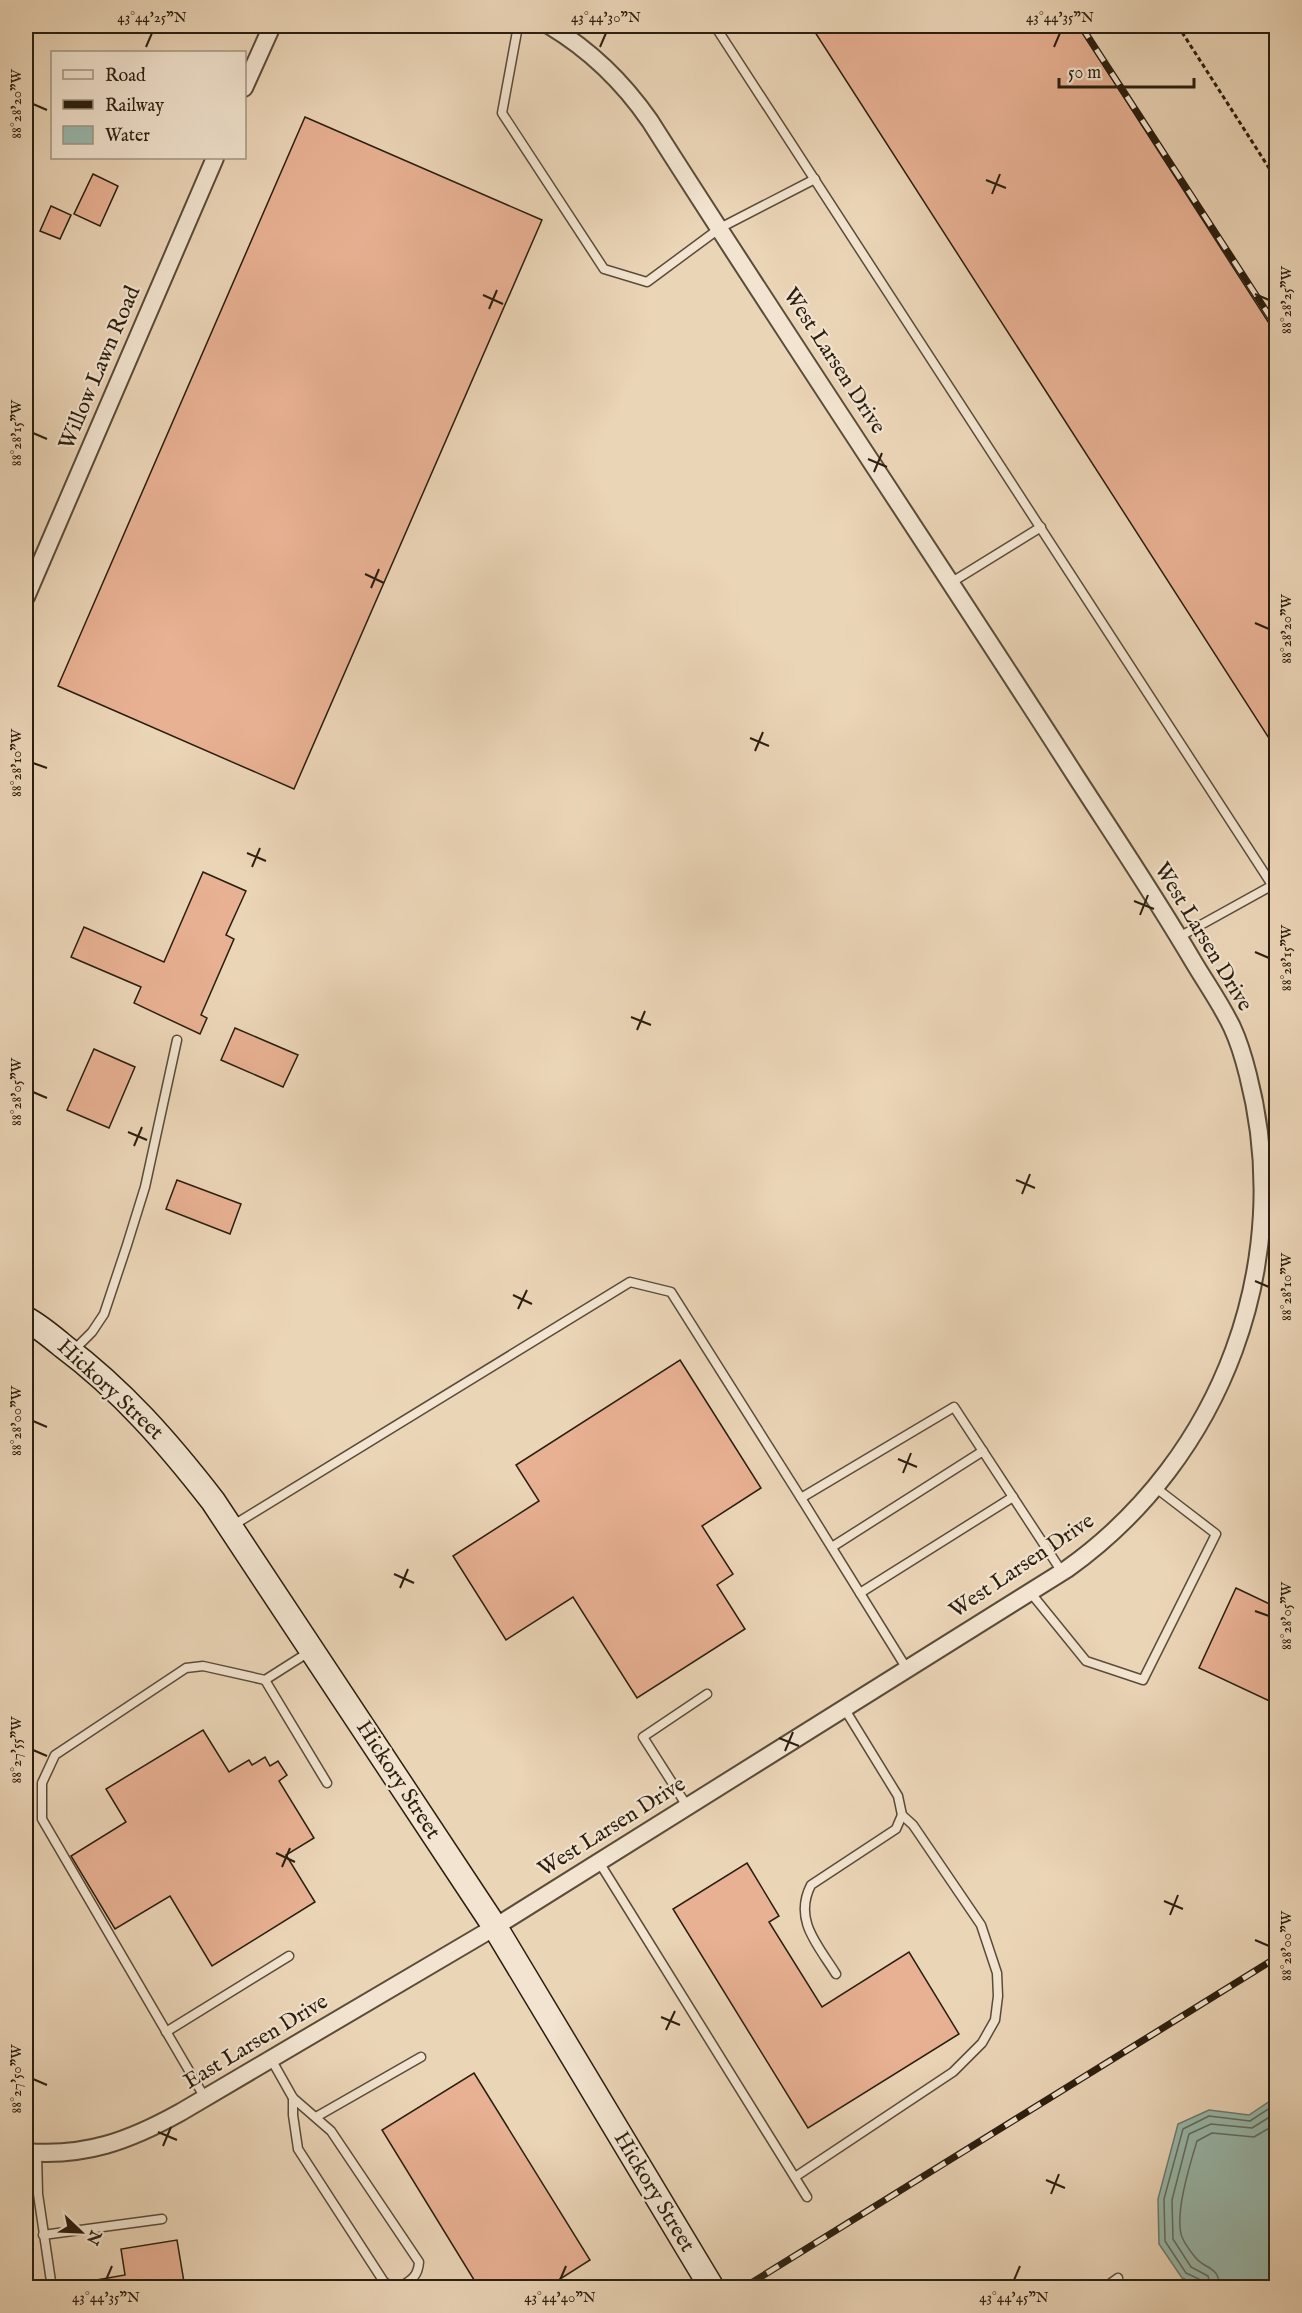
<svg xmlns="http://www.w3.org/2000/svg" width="1302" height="2313" font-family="'IM FELL English',serif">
  <rect width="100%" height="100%" fill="#ebd5b7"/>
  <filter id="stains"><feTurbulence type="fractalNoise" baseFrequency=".00333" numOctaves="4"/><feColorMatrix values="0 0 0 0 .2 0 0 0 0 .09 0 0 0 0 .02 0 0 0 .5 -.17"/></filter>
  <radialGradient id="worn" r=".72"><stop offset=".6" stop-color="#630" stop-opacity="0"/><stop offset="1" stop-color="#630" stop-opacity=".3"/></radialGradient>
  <!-- water -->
  <polygon fill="#98b9ad" stroke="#6c7b6e" stroke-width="1.5" points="1276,2097 1276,2287 1203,2287 1182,2278 1159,2244 1158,2199 1178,2124 1209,2110 1249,2115"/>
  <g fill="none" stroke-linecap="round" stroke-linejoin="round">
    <!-- shore -->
    <g stroke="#616c5e" stroke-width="1.5">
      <polyline points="1204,2288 1201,2280 1186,2273 1165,2241 1164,2199 1183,2129 1209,2116 1250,2121 1276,2104"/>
      <polyline points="1211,2288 1208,2276 1191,2267 1173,2239 1172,2200 1189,2134 1211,2124 1252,2128 1276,2113"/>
      <path d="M1220,2288C1219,2265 1205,2270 1195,2257C1191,2252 1185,2244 1182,2237C1174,2215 1190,2164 1197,2141L1212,2133L1254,2137L1276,2124"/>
    </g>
  </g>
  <!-- building -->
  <g fill="#e8b193" stroke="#2a1e0f" stroke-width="1.5">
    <polygon points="811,26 1078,26 1276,334 1276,749"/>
    <polygon points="305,117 542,220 294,789 58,686"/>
    <polygon points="93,174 118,186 100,226 74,214"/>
    <polygon points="51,206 71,215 60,239 40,231"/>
    <polygon points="203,872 246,891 226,935 234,939 201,1015 207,1018 200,1034 134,1003 141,987 71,957 84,927 164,962"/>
    <polygon points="235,1028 298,1055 283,1087 221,1060"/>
    <polygon points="94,1049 135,1067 109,1128 67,1110"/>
    <polygon points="177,1180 241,1204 230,1234 166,1209"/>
    <polygon points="680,1360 761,1488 702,1526 733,1574 717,1585 745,1629 637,1698 573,1597 506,1640 453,1556 539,1501 516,1465"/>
    <polygon points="1236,1588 1276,1607 1276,1704 1199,1668"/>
    <polygon points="203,1730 229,1772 249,1760 252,1765 265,1757 270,1766 278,1761 287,1775 279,1781 314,1838 286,1855 315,1902 212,1966 170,1896 115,1929 71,1856 126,1822 106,1789"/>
    <polygon points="747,1863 779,1916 769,1922 822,2007 909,1952 959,2034 808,2128 673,1909"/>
    <polygon points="474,2073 590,2260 546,2288 479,2288 382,2130"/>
    <polygon points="177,2240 185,2288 97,2288 97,2280 125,2275 121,2249"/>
  </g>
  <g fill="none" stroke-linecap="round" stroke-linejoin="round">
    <!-- lane casing -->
    <g stroke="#5a4c39" stroke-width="11">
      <g id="lane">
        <polyline points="518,26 502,113 604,269 647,282 720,228 815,179"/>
        <polyline points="715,26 1276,891"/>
        <polyline points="952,582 1041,527"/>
        <polyline points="1179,937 1273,885"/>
        <polyline points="1261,1232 1276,1233"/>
        <polyline points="73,1351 92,1332 104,1314 127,1245 145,1187 177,1040"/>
        <polyline points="801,1498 954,1407 1062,1572"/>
        <polyline points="232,1526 630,1282 671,1292 801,1498 907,1669"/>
        <polyline points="832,1547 983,1451"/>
        <polyline points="1030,1592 1086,1661 1143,1680 1216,1534 1156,1488"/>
        <polyline points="860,1593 1013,1497"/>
        <polyline points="265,1680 327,1783"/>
        <polyline points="687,1806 643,1737 707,1694"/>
        <polyline points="599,1862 807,2197"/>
        <path d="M836,1974C818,1945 793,1920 811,1885L896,1829L902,1815L898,1796L844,1708"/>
        <polyline points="166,2032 289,1956"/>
        <path d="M271,2059L293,2098L331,2131L419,2262C418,2277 411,2280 399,2288"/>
        <polyline points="205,2098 42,1819 42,1783 55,1755 186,1668 203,1666 265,1680 309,1652"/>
        <polyline points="293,2098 293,2115 298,2149 384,2282 395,2288"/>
        <polyline points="316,2117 421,2057"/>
        <polyline points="37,2153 38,2194 52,2288"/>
        <polyline points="795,2177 953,2072 982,2043 995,2020 998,1996 997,1973 981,1925 913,1825 902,1815"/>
        <polyline points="43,2235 162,2219"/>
        <polyline points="1104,2288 1118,2278"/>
      </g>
    </g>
    <!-- street casing -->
    <g stroke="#5a4c39" stroke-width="20">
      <g id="street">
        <polyline points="244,88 272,26"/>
        <polyline points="26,597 215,158"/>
        <path d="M26,2152C85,2157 129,2141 181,2112L495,1927L1067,1569C1223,1458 1296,1261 1248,1075C1244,1059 1239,1042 1232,1027C1221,1004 1206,983 1193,961C1156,898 1115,837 1075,775C935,556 789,340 650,121C623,82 590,50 550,26"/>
      </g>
    </g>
    <!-- secondary casing -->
    <g stroke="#2a1e0f" stroke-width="27">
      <path id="secondary" d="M26,1319C39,1326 51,1336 63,1346C122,1390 168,1443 213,1501L495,1927L712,2288"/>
    </g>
    <!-- path -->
    <polyline stroke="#2a1e0f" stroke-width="3" stroke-dasharray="4.5 3" stroke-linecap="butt" points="1178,26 1276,179"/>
    <!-- lane -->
    <use href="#lane" stroke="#f2e4d0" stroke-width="8"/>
    <!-- street -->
    <use href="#street" stroke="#f2e4d0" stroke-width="16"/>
    <!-- secondary -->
    <use href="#secondary" stroke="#f2e4d0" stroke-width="24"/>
    <!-- rail casing -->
    <g stroke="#2a1e0f" stroke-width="7">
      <g id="rail">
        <polyline points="1081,26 1276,326"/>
        <polyline points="743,2288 1276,1958"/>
      </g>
    </g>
    <!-- rail -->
    <use href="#rail" stroke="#f2e4d0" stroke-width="4.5" stroke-dasharray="14" stroke-linecap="butt"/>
  </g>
  <!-- ticks -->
  <path fill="none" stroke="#2a1e0f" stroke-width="2" d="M146,47L152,33M600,47L606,33M1054,47L1060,33M33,104L47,110M986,180L1006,188M992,194L1000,174M1255,294L1269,300M483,295L503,304M489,309L497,290M33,433L47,439M868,459L887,467M874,472L882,453M365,574L384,583M371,588L379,569M1255,623L1269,629M750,738L769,746M755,751L763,732M33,763L47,768M247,853L266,861M252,867L260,848M1134,901L1154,909M1140,915L1148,895M1255,952L1269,958M631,1017L651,1025M637,1030L645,1011M33,1092L47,1098M128,1132L147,1140M134,1146L142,1127M1016,1180L1035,1188M1022,1194L1030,1174M1255,1281L1269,1287M513,1295L532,1304M518,1309L527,1290M33,1421L47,1427M898,1459L917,1467M903,1473L911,1453M394,1574L414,1583M400,1588L408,1569M1255,1611L1269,1616M779,1738L799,1746M33,1750L47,1756M785,1751L793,1732M276,1853L295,1862M282,1867L290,1848M1164,1901L1183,1909M1170,1915L1178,1895M1255,1940L1269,1946M661,2017L680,2025M666,2030L675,2011M33,2079L47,2085M158,2132L177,2140M163,2146L171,2127M1046,2180L1065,2188M1051,2194L1059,2174M106,2280L112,2266M560,2280L566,2266M1014,2280L1020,2266"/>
  <g text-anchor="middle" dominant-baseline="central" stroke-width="4.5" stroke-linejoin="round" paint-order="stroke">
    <!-- street labels -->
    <g font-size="22" fill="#2a1e0f" stroke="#f2e4d0">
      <text transform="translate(834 361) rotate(57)">West Larsen Drive</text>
      <text transform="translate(100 368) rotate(-67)">Willow Lawn Road</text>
      <text transform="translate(1203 937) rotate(59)">West Larsen Drive</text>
      <text transform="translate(110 1390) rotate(43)">Hickory Street</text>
      <text transform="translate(1022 1566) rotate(-34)">West Larsen Drive</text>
      <text transform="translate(398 1780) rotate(57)">Hickory Street</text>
      <text transform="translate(612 1827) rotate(-32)">West Larsen Drive</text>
      <text transform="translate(256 2042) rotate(-31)">East Larsen Drive</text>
      <text transform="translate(654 2192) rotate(59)">Hickory Street</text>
    </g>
  </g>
  <!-- margin -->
  <rect width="1302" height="2313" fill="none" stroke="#ebd5b7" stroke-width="66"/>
  <!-- legend -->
  <rect x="51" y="51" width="195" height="108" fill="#f2e4d0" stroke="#a29583" stroke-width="1.5"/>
  <rect x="63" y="70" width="30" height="9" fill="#f2e4d0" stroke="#a29583" stroke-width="1.5"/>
  <text x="105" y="81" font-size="18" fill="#2a1e0f">Road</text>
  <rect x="63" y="100" width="30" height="9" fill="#2a1e0f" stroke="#a29583" stroke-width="1.5"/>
  <text x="105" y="111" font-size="18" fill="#2a1e0f">Railway</text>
  <rect x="63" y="126" width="30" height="18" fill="#98b9ad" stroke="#a29583" stroke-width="1.5"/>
  <text x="105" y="141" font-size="18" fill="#2a1e0f">Water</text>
  <!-- north arrow -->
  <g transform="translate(81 2232) rotate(113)" stroke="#f2e4d0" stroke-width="4.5" paint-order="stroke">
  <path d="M0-4.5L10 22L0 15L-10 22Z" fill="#2a1e0f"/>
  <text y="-9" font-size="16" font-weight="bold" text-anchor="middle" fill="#2a1e0f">N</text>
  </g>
  <!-- scale -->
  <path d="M1059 78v9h135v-9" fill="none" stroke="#2a1e0f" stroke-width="3"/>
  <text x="1068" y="78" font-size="18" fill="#2a1e0f" stroke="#f2e4d0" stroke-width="4.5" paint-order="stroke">50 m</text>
  <rect x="33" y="33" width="1236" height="2247" fill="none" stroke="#2a1e0f" stroke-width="2"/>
  <g font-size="15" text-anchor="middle" fill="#2a1e0f">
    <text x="152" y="22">43°44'25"N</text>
    <text x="606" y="22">43°44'30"N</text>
    <text x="1060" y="22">43°44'35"N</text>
    <text transform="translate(16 104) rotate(-90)" y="5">88°28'20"W</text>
    <text transform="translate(1286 300) rotate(-90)" y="5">88°28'25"W</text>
    <text transform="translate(16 433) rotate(-90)" y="5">88°28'15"W</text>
    <text transform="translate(1286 629) rotate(-90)" y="5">88°28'20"W</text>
    <text transform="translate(16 763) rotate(-90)" y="5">88°28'10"W</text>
    <text transform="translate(1286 958) rotate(-90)" y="5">88°28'15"W</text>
    <text transform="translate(16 1092) rotate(-90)" y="5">88°28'05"W</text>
    <text transform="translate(1286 1287) rotate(-90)" y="5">88°28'10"W</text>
    <text transform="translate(16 1421) rotate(-90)" y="5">88°28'00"W</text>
    <text transform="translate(1286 1616) rotate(-90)" y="5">88°28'05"W</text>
    <text transform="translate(16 1750) rotate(-90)" y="5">88°27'55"W</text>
    <text transform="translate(1286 1946) rotate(-90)" y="5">88°28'00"W</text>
    <text transform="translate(16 2079) rotate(-90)" y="5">88°27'50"W</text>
    <text x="106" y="2302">43°44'35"N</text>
    <text x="560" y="2302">43°44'40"N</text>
    <text x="1014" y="2302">43°44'45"N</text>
  </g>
  <rect width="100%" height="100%" filter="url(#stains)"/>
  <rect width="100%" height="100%" fill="url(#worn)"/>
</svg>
